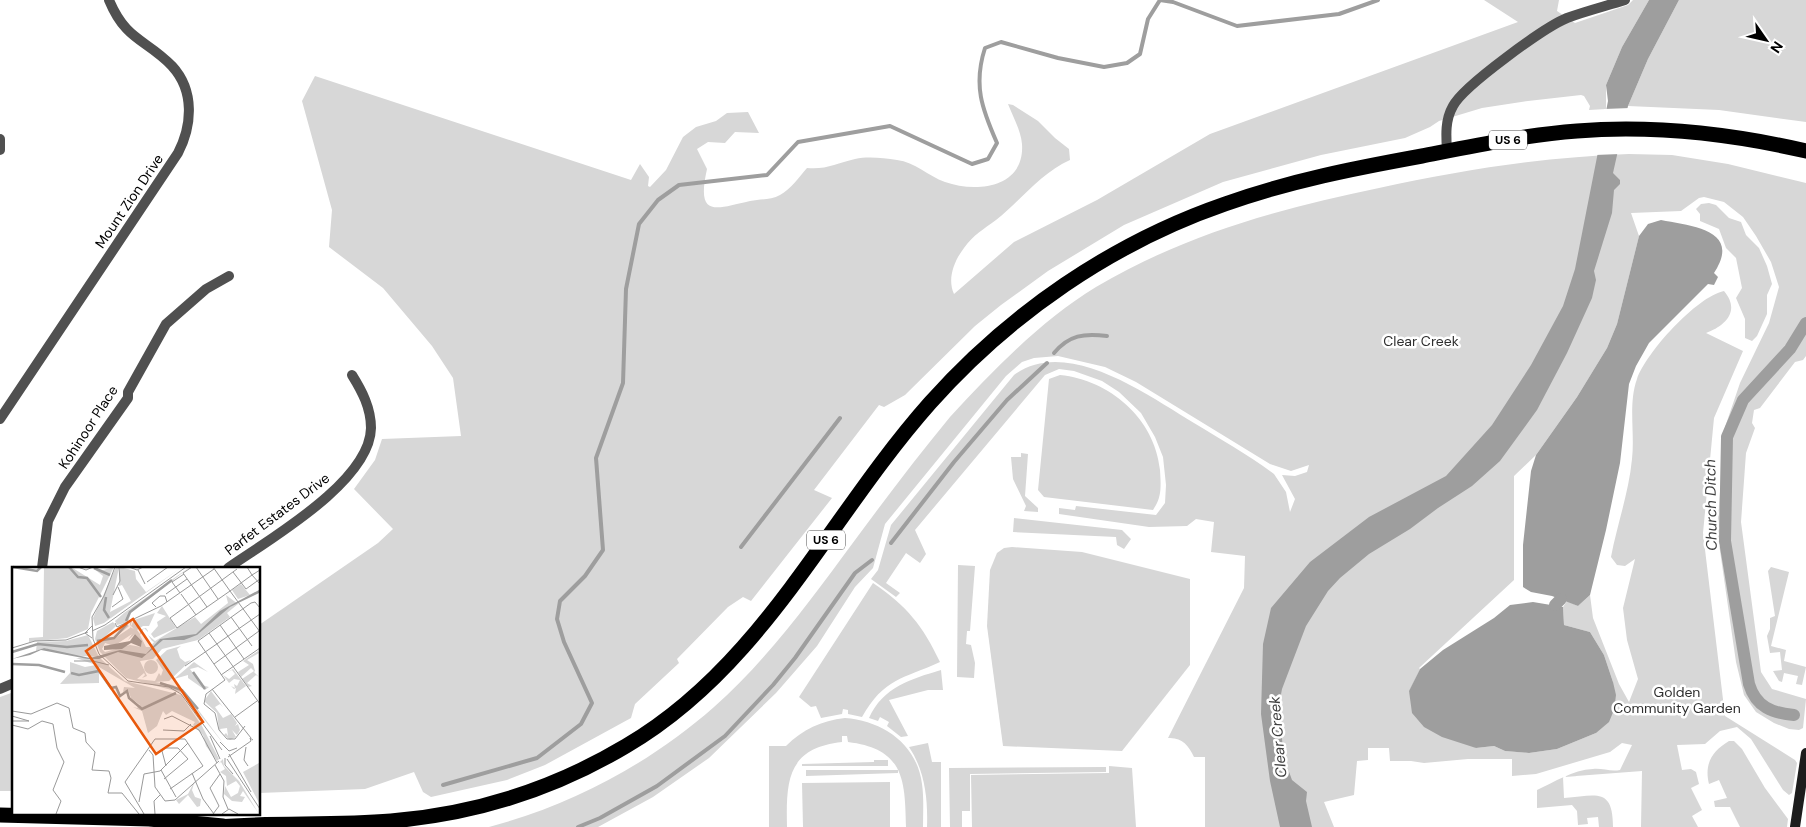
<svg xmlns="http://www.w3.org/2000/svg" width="1806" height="827" font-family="'DM Sans',sans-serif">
  <rect width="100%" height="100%" fill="#fff"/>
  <!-- green -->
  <g fill="#d7d7d7">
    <path d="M1484,0H1559L1557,11L1575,23L1628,5L1633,0H1649L1622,47L1606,85V109L1589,110L1590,106L1584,96L1581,95L1528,101L1482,108L1439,121L1430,127L1405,138L1321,155L1223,182L1124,225L1048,271L1001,305L975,326L905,395L884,407L879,405L814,490L832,498L751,601L743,597L728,607L677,659L679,663L635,704L631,718L545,765L507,780L431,797L423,792L414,772L365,789L259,793V625L378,543L393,529L354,489L375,460L382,439L461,436L453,378L432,346L383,288L329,247L332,210L302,101L315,76L631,180L640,164L649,177L648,186L650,187L666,170L683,137L696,127L716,121L727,113L748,112L759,133L735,132L725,143L708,142L697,149L707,169C696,218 715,209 750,201C760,199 771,200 780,195C791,189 799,177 807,168C826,170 837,163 855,159C868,156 883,158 897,160C915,162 928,176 945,182C976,193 1025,188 1022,144C1021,131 1013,117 1008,104L1013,105L1038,121L1055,138L1069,149L1070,160C1041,173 1020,201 996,220C984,229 973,235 964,248C954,261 947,279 954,294L1014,242L1097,200L1210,134L1518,22Z"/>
    <polygon points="1679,0 1806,0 1806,122 1719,110 1628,106 1648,59"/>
    <path d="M1629,154L1672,155L1728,164L1806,183V356L1803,360L1795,362L1760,408L1754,410L1752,423L1755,428L1746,453L1741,522L1761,672L1772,689L1806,699L1803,728L1799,730L1789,729L1774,723L1756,712L1744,695L1736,662L1717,530L1725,427L1740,383L1769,323L1779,287L1771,262L1756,236L1743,217L1724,202L1704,197L1699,198L1681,211L1631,213L1639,236L1617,324L1607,348L1577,397L1536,455L1514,476V580L1419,668L1420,669L1409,692L1476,748L1494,746L1505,751L1529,753L1557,749L1596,733L1613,682L1604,655L1590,632L1564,625L1563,607L1567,601L1578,606L1590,595L1593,618L1619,684L1629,702L1638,679L1627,640L1623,608L1635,559L1625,566L1617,565L1611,557C1617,525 1629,492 1632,459C1635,433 1628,404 1637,379C1646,353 1696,297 1724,291C1741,311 1725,326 1706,333L1743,351L1714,418L1703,533L1725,716L1795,760L1797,763L1792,793L1789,795L1783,790L1751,739L1737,727L1720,731L1705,744L1677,745L1682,770L1691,769L1696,772L1699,784L1691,788L1702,810L1692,816L1698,827H1641L1642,771L1563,777L1564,798C1595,796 1613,786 1613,827H1599L1598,817L1587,818L1588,824L1578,825L1577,811L1572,805L1537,808V790C1555,782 1572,770 1593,769C1602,768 1611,772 1620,770L1632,745L1622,743L1610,752L1536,774L1512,776V759H1468L1424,763L1411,761H1390L1389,748H1368V760L1357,761L1354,795L1324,802L1334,827H1205V757H1194C1189,746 1182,737 1168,738L1244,588L1245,556L1211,552L1214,522L1196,519L1187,526L1149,527L1059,514V508L1075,510L1076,506L1156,515L1165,503L1166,485L1163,457L1155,437L1141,413L1119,392L1102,381L1074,371L1059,369L1045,375L915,530L926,554L920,563L906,553L886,583L900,593L896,597L871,579L878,570L891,525L1014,375C1067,336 1147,395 1194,423C1220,439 1249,455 1274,474L1286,492L1290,512L1295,499L1282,475L1295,476L1307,472L1309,465L1291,471L1270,464L1136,382L1105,367L1058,356L1034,358L1022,362L1006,376L885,524L873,568L855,587L817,646L776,693L709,758L653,797L598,827H489C572,805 649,764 714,707C769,658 812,598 855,540C886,498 917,457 950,417C992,371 1043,319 1096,287C1186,234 1278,209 1379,188C1462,170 1544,157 1629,154Z"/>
    <polygon points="1709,203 1716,205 1729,218 1741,222 1746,235 1759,248 1767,266 1772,284 1767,295 1767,314 1757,336 1752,341 1745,338 1745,319 1736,298 1742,288 1736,258 1726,248 1719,229 1700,221 1700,214 1696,209 1701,204"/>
    <path d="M1060,375C1110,380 1155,419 1160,470C1161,487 1162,497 1153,510L1044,497L1038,490L1049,379Z"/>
    <polygon points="1021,453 1028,454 1025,496 1038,508 1038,512 1024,511 1026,506 1013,479 1011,457 1021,457"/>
    <polygon points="1014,518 1122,530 1131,539 1124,549 1117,545 1116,537 1013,532"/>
    <polygon points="1012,547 1082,552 1190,579 1190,665 1122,751 1003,746 987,626 990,570 997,553 1004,548"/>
    <polygon points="958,565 975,566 970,631 967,631 966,644 971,645 975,663 974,678 957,677"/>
    <polygon points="1771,567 1789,572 1771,646 1786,650 1784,661 1806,667 1802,685 1796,684 1798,676 1784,673 1782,682 1779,681 1773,671 1782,670 1780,652 1770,653 1767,636 1770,629 1770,618 1775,616 1768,571"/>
    <path d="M873,583C907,606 923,626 940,662C903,679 884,678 862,717L848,714V710L843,709L842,714L821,718L816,706L811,707L799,697Z"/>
    <path d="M941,670L943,690H928L889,700L908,736L901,737L887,726L889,722L880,717L878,721L869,718C883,687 911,679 941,670Z"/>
    <polygon points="14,692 14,791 0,791 0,697"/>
    <path d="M845,718C883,721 917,744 922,784C924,798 923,813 923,827H906C905,779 904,749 848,742L847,736H842V742C787,748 786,781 787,827H769V746H786C803,729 821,721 845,718Z"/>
    <path d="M1729,741H1734L1742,749L1765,788L1788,819L1787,827H1740L1730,807H1715L1714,801L1727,798L1719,780L1709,784C1704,764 1712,751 1729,741Z"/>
    <path d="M928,743L932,762H941V827H927C928,799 925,771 909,747Z"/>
    <polygon points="874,760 888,760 888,766 802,766 802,764 874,762"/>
    <polygon points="1109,766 1132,768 1136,827 972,827 971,775 1109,773"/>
    <polygon points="1106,767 1106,772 970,774 970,811 962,811 962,827 950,827 949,768"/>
    <polygon points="806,770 898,770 898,773 806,776"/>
    <polygon points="890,782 890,827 803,827 802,783"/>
  </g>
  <!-- water -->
  <g fill="#9e9e9e">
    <polygon points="1649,0 1679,0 1648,59 1628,106 1613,173 1620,180 1620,184 1614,190 1612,213 1594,271 1596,280 1592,298 1567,353 1537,410 1500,461 1472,486 1438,508 1410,529 1369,554 1340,578 1328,591 1306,626 1282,689 1279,705 1283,750 1288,769 1292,780 1307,792 1306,801 1312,827 1280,827 1270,781 1261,714 1263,644 1271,608 1310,562 1369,517 1446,476 1492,425 1531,365 1563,306 1575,269 1608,101 1606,85 1622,47"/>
    <path d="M1661,220C1693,226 1742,230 1714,273L1718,277L1714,285L1708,284L1649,343L1636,366L1629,384L1620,463L1606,530L1590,595L1578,606L1552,596L1531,592L1523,587V545L1531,471L1536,455L1577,397L1607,348L1617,324L1639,236L1648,224Z"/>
    <polygon points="1533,602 1563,607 1564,625 1590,632 1604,655 1613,682 1616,695 1614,710 1609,722 1596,733 1557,749 1529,753 1505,751 1494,746 1476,748 1442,737 1424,727 1412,713 1409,691 1420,669 1443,650 1494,618 1510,605"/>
  </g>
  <!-- pier -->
  <polygon fill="#fff" points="1630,108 1620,154 1595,155 1604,109"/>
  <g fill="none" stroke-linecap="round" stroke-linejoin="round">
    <!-- stream -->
    <g stroke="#9e9e9e" stroke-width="4">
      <polyline points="1160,0 1173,2 1237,26 1339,14 1378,0"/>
      <path d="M1054,353C1069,335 1084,333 1107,336"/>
      <polyline points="891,543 954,462 1007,400 1047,363"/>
      <polyline points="741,547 840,418"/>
      <path d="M443,785L537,758L581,724L592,703L564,642L557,619L560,601L585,576L603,550L596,458L623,383L626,289L639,224L658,200L679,185L767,175L798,142L890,126L972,164L988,159L997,143C982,109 973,85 985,48L1001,42L1058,58L1104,67L1127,63L1140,54L1148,19L1160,0"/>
      <polyline points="578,827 600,818 657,786 725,736 773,685 795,658 855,573 872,560"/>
    </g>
    <!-- canal -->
    <g stroke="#9e9e9e" stroke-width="12">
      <polyline points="1555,605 1561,599"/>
      <path d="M1794,715C1772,713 1756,707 1749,684L1725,541L1727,437L1743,400L1790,349L1806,323"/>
    </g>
    <!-- street -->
    <g stroke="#505050" stroke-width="10">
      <polyline points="0,139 0,150"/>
      <path d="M1447,151C1446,135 1445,120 1453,106C1463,86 1545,27 1567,18C1586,11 1606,6 1625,0"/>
      <path d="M0,419L178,153C192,126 195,91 172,66C146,39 126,41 109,0"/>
      <polyline points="42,568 48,521 65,487 128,398 128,392 166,324 206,289 229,276"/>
      <path d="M228,568C268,540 370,482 371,428C371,408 362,391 352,375"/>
      <polyline points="0,689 14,683"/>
    </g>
    <!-- secondary -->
    <polyline stroke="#1d1d1d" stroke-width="10" points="1795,827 1806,753"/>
    <!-- highway -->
    <g stroke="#000" stroke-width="15">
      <polyline points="0,815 149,819 223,826"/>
      <path d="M216,827C274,822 333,826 391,821C475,814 554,789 626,746C763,666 828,518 930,403C1009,314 1112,243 1225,204C1289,181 1356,168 1422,156C1473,146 1525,135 1577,131C1653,125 1732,134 1806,151"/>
    </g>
  </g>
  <g text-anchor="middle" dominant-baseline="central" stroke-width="5" stroke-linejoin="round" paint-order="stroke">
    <!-- shield labels -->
    <g fill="#fff" stroke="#4c4c4c" stroke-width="1">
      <rect x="1489" y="130.5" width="38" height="19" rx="4"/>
      <rect x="807" y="530.5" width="38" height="19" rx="4"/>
    </g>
    <g font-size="12" font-weight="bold" fill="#000">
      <text x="1508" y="140">US 6</text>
      <text x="826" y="540">US 6</text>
    </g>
    <!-- street labels -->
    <g font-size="14" fill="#000" stroke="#fff">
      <text transform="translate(129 201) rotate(-56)">Mount Zion Drive</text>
      <text transform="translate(88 427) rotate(-57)">Kohinoor Place</text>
      <text transform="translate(277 514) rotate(-37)">Parfet Estates Drive</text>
    </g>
    <!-- park labels -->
    <g font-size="14" fill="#2e2e2e" stroke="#fff">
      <text x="1421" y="341">Clear Creek</text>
      <text x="1677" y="692">Golden<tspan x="1677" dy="16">Community Garden</tspan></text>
    </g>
    <!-- water labels -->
    <g font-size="15" font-style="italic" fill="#3f3f3f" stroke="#fff">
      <text transform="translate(1711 505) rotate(-91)">Church Ditch</text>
      <text transform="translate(1278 737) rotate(-95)">Clear Creek</text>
    </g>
  </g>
  <!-- overview -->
  <g transform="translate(12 567)">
    <rect width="248" height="248" fill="#fff"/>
    <path d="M32,0H59L88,18L91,9L81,1L91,3L102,0L79,46L76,62L55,71L17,75V71L31,70ZM104,0H107L98,45L119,34L110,18L107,19L108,0L123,4L124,12L134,25L170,0L92,56L83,59L81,51ZM178,0L119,46L116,55L105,58L103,54L112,46ZM229,17L238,28L226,32L220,23ZM214,28L226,37L215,46L218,50L186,73L150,82L141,92L128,94L135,109L130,111L133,108L132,106L125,112L143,114L147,106L149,109L151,103L144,93L155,83L169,79L165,82L168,91L173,95L179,93L157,114L143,115L161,118L173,125L214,180L171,126L114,111L88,85L83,72L85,64L101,55L104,59L93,70H102L114,60L108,64L114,57L117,59L100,73L118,61V55L120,54L118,60L122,62L119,59L122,53L143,46L137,59H131L125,63L128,67V64L132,61H134L136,64V65L132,61L128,68L134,80H138L142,75L140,74L136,68L143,74L183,50L189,57L216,36ZM120,67L116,73L123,67L130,74L129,80L118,78L93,85L90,82L93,76L102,79ZM150,39L164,61L142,71L139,67L146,59L145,55L154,49L145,46ZM76,68L87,90L56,88L32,81L24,84L25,75L54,74ZM246,84L247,86L235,93L241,97L243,104L242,105L247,110L244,108L235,116L240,119L236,120L230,112L242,104L239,101L229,110L226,105L237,98L231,94ZM64,91H88L113,114L169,128L190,159L207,192L205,194L194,179L191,168L181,158L183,155L160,144L154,148L151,144L145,159L136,166L130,144L121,140L125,141L128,138L119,131L116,123L111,125L112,120L123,121L87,100V116L48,117L58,106V95L73,100L84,98ZM132 100a7 7 0 1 1 14 0a7 7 0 1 1-14 0ZM182,95L196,105L186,100L178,102L190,118L197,120L193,123L176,111V108L162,112ZM221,102L234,119L223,127L224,121L222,122L219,119L223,121L222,117L225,119L228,113L222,112L217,116L211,108L217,112L223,107L220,103L214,106ZM199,124L211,140L208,137L203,140L211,151L219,147L225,156L223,159L226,157L228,163L225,168L220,163L224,170L218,173L212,168L214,166L216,169L215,161L208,162L210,166L207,162L205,146L192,134ZM211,192L212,199L227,214L247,247L231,224L228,229L233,230L230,235L220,234L212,227L213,219L219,230L226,226L228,219L224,214L215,219L214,209L208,205L213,202L209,195L206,197ZM247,196V236L231,205ZM183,213L180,223L183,230L189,232L188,239L185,240L176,228L167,237L164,233L176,227Z" fill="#d7d7d7" fill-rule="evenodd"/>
    <path d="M247,23V26L218,40L185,68L172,73H151L130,91L106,85L87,92H76L29,83L18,88L0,92L32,81L78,91L108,83L134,87L148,72L184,67L208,44ZM123,67L130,74L129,80L119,76L110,82L92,83V79L118,74Z" fill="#9e9e9e"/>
    <path fill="none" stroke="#9e9e9e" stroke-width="2.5" d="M1,0L25,4L29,0M57,0L66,10L75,11L89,30M82,1L98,8M94,30L92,43L97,51M114,54L118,45L160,13M85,74L102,71L115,57M0,85L26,77L55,80L76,78M0,97L27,98L53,105M181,105L193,122M59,106L67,108L87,104L99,121L104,120L108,129L115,124L117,131L130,142L164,126M148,116L170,123L186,142"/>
    <path fill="none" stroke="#999" stroke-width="1" d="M66,0L74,3L81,0M103,0L92,29L80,50L81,72L87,87L116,114L157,120L169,127L210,183M117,0L125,3L131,0M180,0L171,6L195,40M184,0L206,32M201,0L218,24L240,8L248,17M235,0L240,8L248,3M225,2L158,51L165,61L218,24L248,65M126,3L133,17M221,5L234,22L248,12M135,15L156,0M168,26L160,15L172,7M154,27L175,12M169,27L184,48M101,28L108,14L107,0M100,40L111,32L106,20M144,40L140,36L148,29H153L155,35M219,50L240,79M103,56L105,60L149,39L202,2M208,58L232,92M80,59L73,66L80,71M80,64L93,58L174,0M197,66L248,137M0,81L23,74L54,73L76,65M62,94H81L97,98M202,97L247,64M173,99L248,47M209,108L248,81M200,122L239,171M0,144L19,147L45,136L57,141L61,161L73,166L74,175L83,185L80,203L97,204L99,211L96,226H110L127,247M0,149L17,154H0M223,150L245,134M152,152L160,149L187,163L205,196M0,158L16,162L30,154L41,157L45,181L52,195L41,223L49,234L44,247M233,159L223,172H215L207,163L203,146L192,137L194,127L213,113L186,74L239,36L243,35L248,41M151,163L172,164L179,157M198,169L208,192M208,175L217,184L225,181M234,180L232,193L236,199M137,183L141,188L143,220L153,234L163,233M217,187L239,225M216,190L239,174L238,171L241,173M213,191V198L221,207M215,192L248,242M203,198L212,214L211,230L216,242M149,203L164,230M180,206L191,232L202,247M152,212L176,192L166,181H153L150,184L154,199M158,222L191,199M163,233L207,194M127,235L132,207L148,204L176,176M132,247L113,215L143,172H173L191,199M143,247L142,234L148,228M201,247L207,239L198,221L208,207M210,247L217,242L226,247"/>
    <path fill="#e8590c" fill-opacity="0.15" stroke="#e8590c" stroke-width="2.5" d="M121,52L191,155L144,187L74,84Z"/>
    <rect width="248" height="248" fill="none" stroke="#000" stroke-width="2.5"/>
  </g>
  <!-- north arrow -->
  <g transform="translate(1766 40) rotate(124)" stroke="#ffffff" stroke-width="4" paint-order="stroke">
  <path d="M0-4L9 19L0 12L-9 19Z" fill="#000000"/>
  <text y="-8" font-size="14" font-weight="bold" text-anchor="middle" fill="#000000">N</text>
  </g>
</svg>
